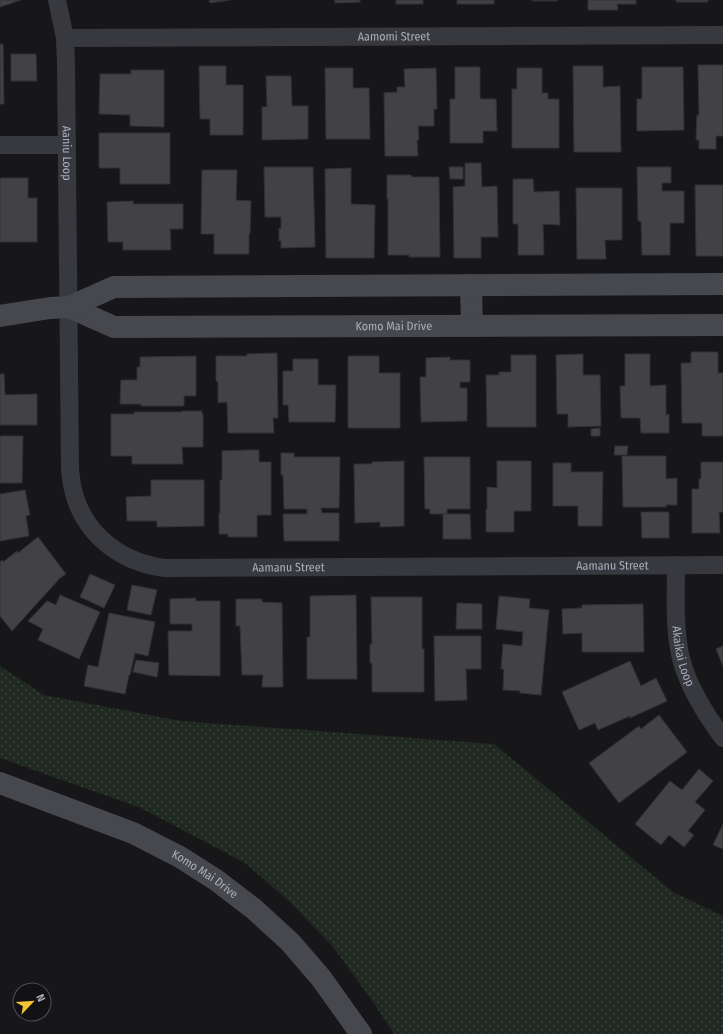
<svg xmlns="http://www.w3.org/2000/svg" width="723" height="1034" font-family="'Fira Sans Condensed',sans-serif">
  <defs>
    <pattern id="grass-dots" width="8" height="8" patternUnits="userSpaceOnUse"><rect width="8" height="8" fill="#1f2821"/><path d="M2 2h.1M6 6h.1" fill="none" stroke="#3d443f" stroke-width="1.8" stroke-linecap="round"/></pattern>
  </defs>
  <rect width="100%" height="100%" fill="#171719"/>
  <!-- grass -->
  <polygon fill="url(#grass-dots)" points="0,666 44,695 181,721 494,744 673,892 723,916 723,1034 394,1034 371,999 333,947 291,903 245,863 141,808 0,758"/>
  <!-- building -->
  <g fill="#424246" stroke="#323135">
    <polygon points="0,0 21,0 0,7"/>
    <polygon points="209,0 230,0 210,3"/>
    <polygon points="335,0 360,0 360,2 335,3"/>
    <rect x="396" y="0" width="27" height="4"/>
    <rect x="457" y="0" width="37" height="4"/>
    <rect x="532" y="0" width="25" height="1"/>
    <polygon points="588,0 636,0 636,4 617,4 618,10 588,10"/>
    <rect x="676" y="0" width="32" height="2"/>
    <polygon points="0,44 3,44 4,104 0,104"/>
    <polygon points="11,54 36,54 37,81 11,81"/>
    <polygon points="698,65 723,65 723,136 716,136 716,149 699,149 699,140 696,140 697,115 699,115"/>
    <polygon points="199,66 226,66 226,85 243,85 243,135 210,135 210,119 200,119"/>
    <polygon points="573,66 603,66 603,87 620,86 621,152 574,152"/>
    <polygon points="455,67 480,67 480,99 496,99 497,131 483,131 483,143 450,143 450,99 455,99"/>
    <polygon points="642,67 683,67 684,130 637,131 637,99 642,99"/>
    <polygon points="325,68 353,68 353,88 369,88 370,139 326,139"/>
    <polygon points="436,68 437,109 434,109 434,126 418,126 419,140 417,140 418,156 385,156 384,93 397,92 397,87 405,87 404,69"/>
    <polygon points="517,68 542,68 542,93 548,93 548,99 559,99 559,148 512,148 512,89 517,89"/>
    <polygon points="131,70 164,70 164,127 130,126 130,115 99,114 100,74 131,74"/>
    <polygon points="266,76 291,76 292,106 308,106 308,139 262,140 262,107 267,107"/>
    <polygon points="99,133 170,133 170,184 120,184 120,168 99,168"/>
    <polygon points="465,163 481,163 482,187 497,186 498,237 481,237 481,258 454,258 453,187 465,186"/>
    <polygon points="264,167 313,167 315,247 281,248 281,241 279,241 279,228 281,229 281,217 265,217"/>
    <polygon points="449,167 463,167 463,179 450,179"/>
    <polygon points="637,167 671,167 671,183 662,183 662,191 684,191 684,223 670,223 670,255 642,255 641,221 638,221"/>
    <polygon points="351,168 351,204 375,205 374,258 326,258 325,169"/>
    <polygon points="202,170 237,170 236,200 251,201 250,234 249,234 249,254 214,254 214,234 201,234"/>
    <polygon points="387,175 411,175 412,177 439,177 440,257 409,257 409,255 388,255 388,199 387,199"/>
    <polygon points="0,178 28,178 28,198 37,198 37,242 0,242"/>
    <polygon points="513,179 533,179 534,192 559,191 560,225 543,224 544,255 518,255 518,224 513,224"/>
    <polygon points="695,185 723,185 723,256 696,256"/>
    <polygon points="576,188 622,188 622,240 605,240 606,259 577,259"/>
    <polygon points="133,201 133,204 183,204 183,229 170,229 171,250 123,250 123,242 108,242 107,202"/>
    <polygon points="691,352 718,352 718,373 723,373 723,436 702,436 702,423 682,423 681,363 691,363"/>
    <polygon points="277,353 278,418 273,418 274,433 228,433 227,402 218,403 218,382 216,381 216,356 247,356 247,354"/>
    <polygon points="583,354 583,375 600,375 601,426 568,427 568,414 557,414 556,355"/>
    <polygon points="625,354 650,354 650,386 666,385 666,415 669,414 669,433 641,433 640,418 621,418 620,386 625,386"/>
    <polygon points="511,355 536,355 536,427 487,427 486,375 499,375 499,372 511,372"/>
    <polygon points="196,356 196,396 184,396 184,406 141,406 141,404 120,404 121,380 137,380 137,367 140,367 140,357"/>
    <polygon points="348,356 379,356 379,373 400,373 400,428 348,428"/>
    <polygon points="450,357 450,360 470,360 470,382 460,382 460,388 467,388 467,421 421,422 420,377 426,377 426,358"/>
    <polygon points="293,359 318,359 318,385 336,385 335,422 289,422 288,405 283,405 283,371 293,371"/>
    <polygon points="0,374 4,374 5,395 37,394 37,425 0,425"/>
    <polygon points="182,411 202,411 202,414 203,414 203,447 182,447 183,464 132,464 132,456 111,456 111,414 134,414 134,412 182,412"/>
    <polygon points="600,428 600,436 591,436 591,429"/>
    <polygon points="0,436 23,436 22,483 0,483"/>
    <polygon points="615,446 628,446 627,455 614,455"/>
    <polygon points="246,450 259,450 259,462 271,462 271,515 257,515 257,537 228,537 228,534 219,534 219,513 220,513 220,480 222,480 222,451"/>
    <polygon points="281,453 294,453 294,457 340,457 339,508 321,508 322,513 339,513 339,541 284,541 283,514 307,514 307,509 284,509 283,475 281,475"/>
    <polygon points="622,456 666,456 666,479 677,478 677,505 666,505 666,507 623,507"/>
    <polygon points="424,457 470,457 470,509 447,509 447,514 430,514 430,509 425,509"/>
    <polygon points="404,461 404,526 380,527 380,522 355,523 354,464 372,464 372,462"/>
    <polygon points="497,461 531,461 531,511 514,511 514,532 486,532 486,509 487,509 487,487 497,488"/>
    <polygon points="701,462 723,462 723,512 719,512 720,533 692,533 692,489 699,489 699,479 701,479"/>
    <polygon points="553,463 571,463 571,472 603,472 602,526 578,526 578,506 553,506"/>
    <polygon points="151,480 204,480 204,526 157,527 157,521 127,521 126,497 151,496"/>
    <polygon points="25,490 30,515 26,516 29,536 0,541 0,494"/>
    <polygon points="641,512 669,512 669,538 642,538"/>
    <polygon points="443,514 470,514 471,539 443,539"/>
    <polygon points="38,537 66,574 60,578 12,631 0,616 0,562 2,560 3,562 17,551 18,553"/>
    <polygon points="90,574 115,585 104,608 80,597"/>
    <polygon points="132,585 157,590 151,615 127,610"/>
    <polygon points="60,595 100,612 79,659 38,640 43,629 28,621 47,601 56,605"/>
    <polygon points="356,595 357,679 307,679 307,637 310,637 310,596"/>
    <polygon points="499,596 530,599 529,608 549,610 541,695 520,693 520,691 503,690 504,669 501,669 503,644 522,646 523,632 496,629"/>
    <polygon points="371,597 422,597 422,649 424,649 424,692 372,692 372,663 370,663 370,644 372,644"/>
    <polygon points="196,598 196,601 220,601 220,676 169,675 168,631 192,631 192,624 170,624 170,599"/>
    <polygon points="236,599 262,599 262,602 282,603 283,687 262,687 263,675 242,675 240,626 236,626"/>
    <polygon points="457,603 482,604 482,629 456,629"/>
    <polygon points="643,604 644,652 582,652 582,633 563,634 562,609 582,608 582,605"/>
    <polygon points="109,613 155,622 148,656 135,653 130,675 129,675 125,694 84,686 88,665 98,667"/>
    <polygon points="434,636 481,636 481,669 466,669 467,700 435,701"/>
    <polygon points="723,646 723,666 716,649"/>
    <polygon points="136,660 159,663 157,677 133,672"/>
    <polygon points="630,661 641,686 656,678 667,701 630,718 630,716 598,730 595,723 579,730 562,692"/>
    <polygon points="659,715 687,752 619,803 589,763 639,726 641,729"/>
    <polygon points="699,769 713,781 695,802 705,810 688,831 694,835 684,847 669,835 661,845 635,824 670,781 682,790"/>
    <polygon points="723,824 723,849 713,845"/>
  </g>
  <g fill="none" stroke-linecap="round" stroke-linejoin="round">
    <!-- street -->
    <g stroke="#38393e" stroke-width="18">
      <path id="s1" d="M57,0L65,38L66,63L70,470C71,479 72,488 75,497C88,538 124,563 165,568L723,565"/>
      <path id="s2" d="M65,38L723,35"/>
      <polyline points="0,145 67,145"/>
      <path id="s3" d="M676,565C676,594 674,625 680,654C686,683 706,715 723,738"/>
    </g>
    <!-- secondary -->
    <g stroke="#46484e" stroke-width="22">
      <polyline points="471,285 472,326"/>
      <path id="s4" d="M69,307L114,327L723,325"/>
      <polyline points="0,316 50,308 69,307 114,287 723,284"/>
      <path id="s5" d="M0,783L133,833L180,857L216,880L254,909L290,942L321,978L361,1034"/>
    </g>
  </g>
  <g text-anchor="middle" dominant-baseline="central" stroke-width="3.5" stroke-linejoin="round" paint-order="stroke">
    <!-- street labels -->
    <g font-size="12" fill="#a9adb9" stroke="#121214">
      <text stroke="none"><textPath href="#s2" startOffset="329">Aamomi Street</textPath></text>
      <text stroke="none"><textPath href="#s1" startOffset="154">Aaniu Loop</textPath></text>
      <text stroke="none"><textPath href="#s4" startOffset="329">Komo Mai Drive</textPath></text>
      <text stroke="none"><textPath href="#s1" startOffset="1067">Aamanu Street</textPath></text>
      <text stroke="none"><textPath href="#s1" startOffset="743">Aamanu Street</textPath></text>
      <text stroke="none"><textPath href="#s3" startOffset="92">Akaikai Loop</textPath></text>
      <text stroke="none"><textPath href="#s5" startOffset="225">Komo Mai Drive</textPath></text>
    </g>
  </g>
  <!-- north arrow -->
  <g transform="translate(32 1002) rotate(65)"><circle r="19" fill="#121214" stroke="#4e5056"/>
  <path d="M0-3L7 15L0 10L-7 15Z" fill="#f3c336"/>
  <text y="-6" font-size="11" font-weight="bold" text-anchor="middle" fill="#a9adb9">N</text>
  </g>
</svg>
